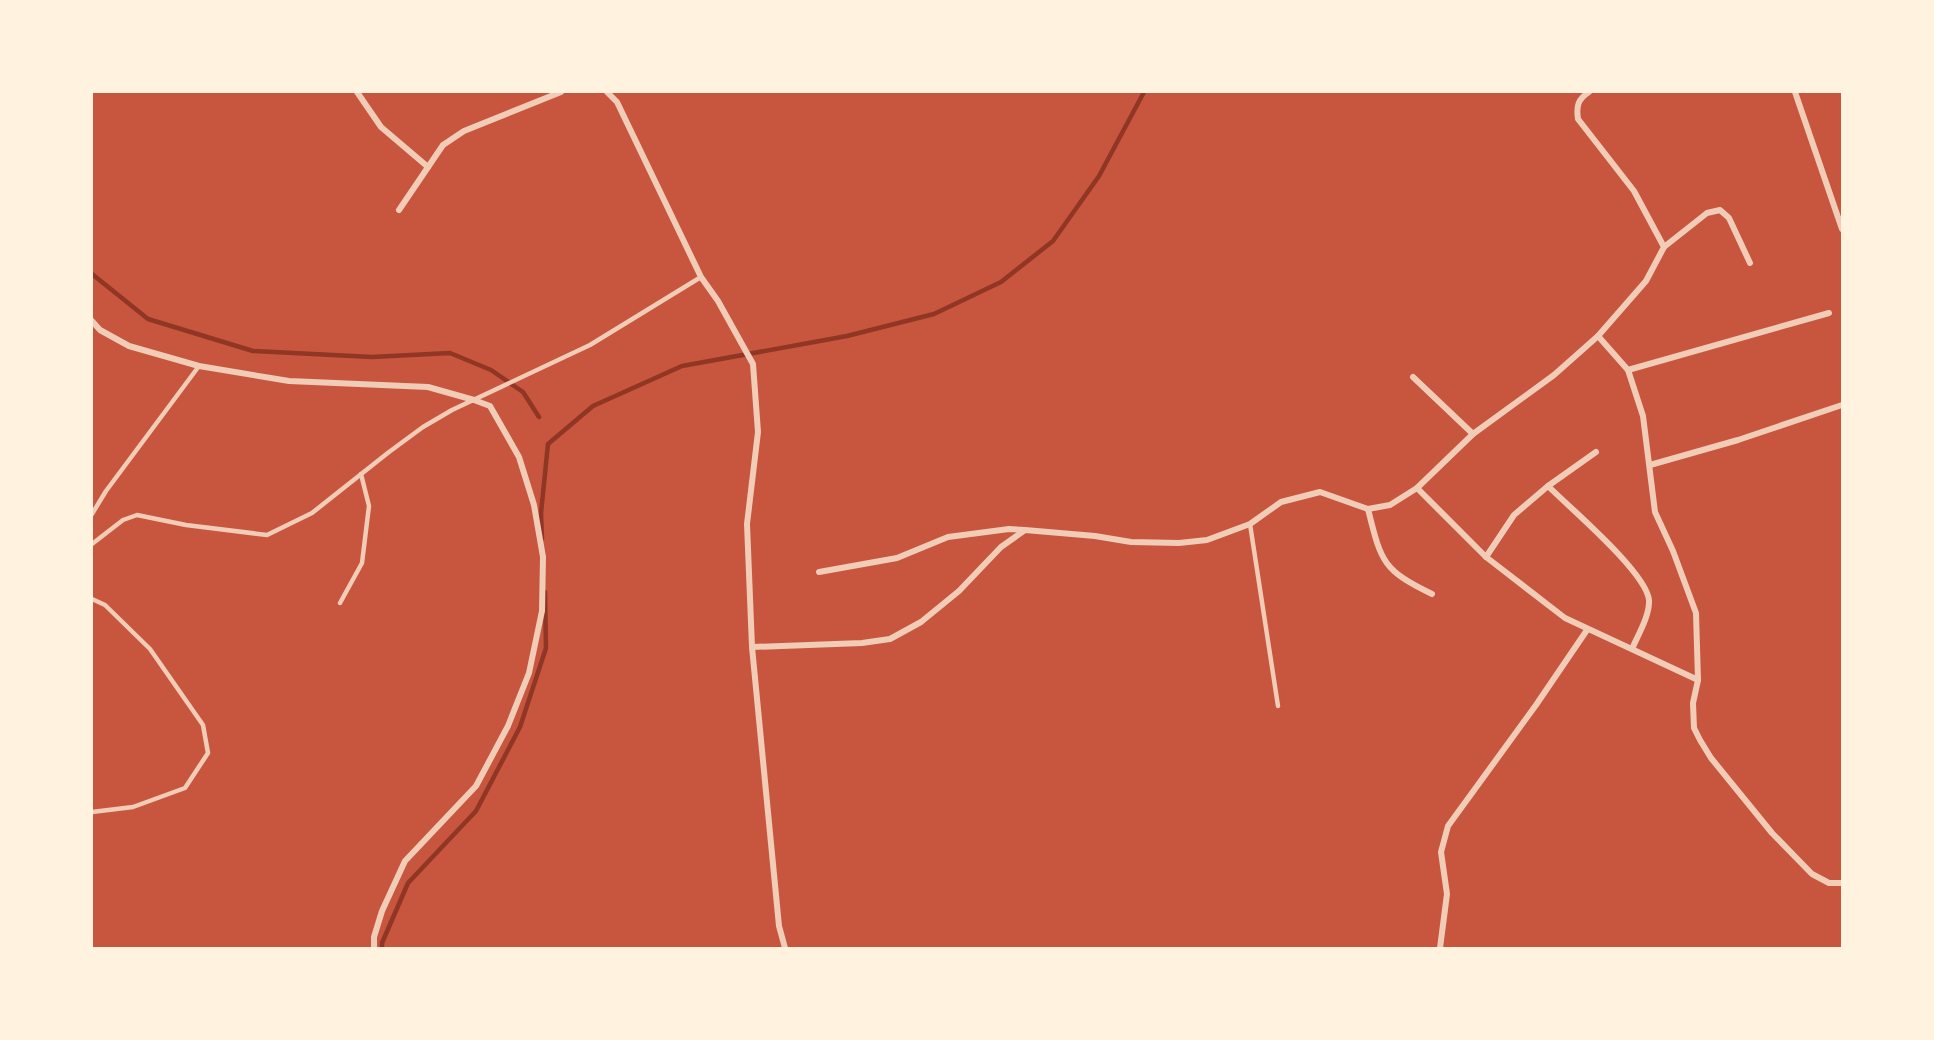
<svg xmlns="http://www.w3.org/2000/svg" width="1934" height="1040" font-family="'Fira Sans Condensed',sans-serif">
  <rect width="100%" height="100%" fill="#c8553d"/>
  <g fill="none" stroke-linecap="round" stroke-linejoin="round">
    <!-- stream -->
    <g stroke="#8f3625" stroke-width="4.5">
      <polyline points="92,274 148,319 253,351 372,357 450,353 491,370 523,392 539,417"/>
      <polyline points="542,539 541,513 548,444 593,406 682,366 847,336 934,314 1001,282 1053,241 1099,176 1144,92"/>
      <polyline points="382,948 382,943 408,883 476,811 520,727 546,648 545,592"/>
    </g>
    <!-- service -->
    <g stroke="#f1ccb7" stroke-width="4.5">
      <polyline points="92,514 106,491 199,366"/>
      <polyline points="1250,524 1278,706"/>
      <polyline points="92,544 123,520 137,515 186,525 267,535 312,513 389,452 423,427 452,410 590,345 701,277"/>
      <polyline points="92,599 105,605 150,649 203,725 208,753 185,788 133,807 92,812"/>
      <polyline points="340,603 362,563 369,506 361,474"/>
    </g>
    <!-- minor -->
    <g stroke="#f1ccb7" stroke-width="6">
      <polyline points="357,92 381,127 428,167"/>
      <polyline points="607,92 617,102 701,277 718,301 753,364 758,432 747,524 752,647 779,926 785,948"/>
      <polyline points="1795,92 1842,229"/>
      <polyline points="399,210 443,145 464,131 561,92"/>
      <polyline points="1664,247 1707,213 1720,210 1729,218 1750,263"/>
      <polyline points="92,321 100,330 129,346 199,366 289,381 428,387 474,400 490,406 519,457 534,505 543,557 542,611 529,673 508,726 476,786 405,861 382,911 374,937 374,948"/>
      <polyline points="1598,336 1628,370 1643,416 1655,512 1673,551 1696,613 1698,680 1693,703 1694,728 1700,740 1711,758 1772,833 1812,874 1829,883 1842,883"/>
      <polyline points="1628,370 1829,313"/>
      <polyline points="1413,377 1473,434"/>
      <polyline points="1650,465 1738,440 1842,405"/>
      <path d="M1548,486C1570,508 1646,572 1649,600C1650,615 1638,635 1632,649"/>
      <polyline points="1417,488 1486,557 1565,618 1698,680"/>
      <path d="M1368,509C1381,561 1382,570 1432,594"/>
      <polyline points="1486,557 1514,515 1548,486 1596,452"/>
      <polyline points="819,572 897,558 948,537 1009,529 1025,530"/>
      <path d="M752,647L862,643L890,639L921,622L959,591L1001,547L1025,530L1095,536L1131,542L1179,543L1207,540L1250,524L1281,502L1320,492L1368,509L1390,505L1417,488L1473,434L1554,375L1598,336L1646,281L1664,247L1634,191L1578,119C1576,106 1578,99 1589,92"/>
      <polyline points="1440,948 1447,894 1441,852 1448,826 1536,705 1587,630"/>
    </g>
  </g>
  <!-- border -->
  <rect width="1934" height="1040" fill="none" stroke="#fff3e0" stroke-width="186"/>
</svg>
